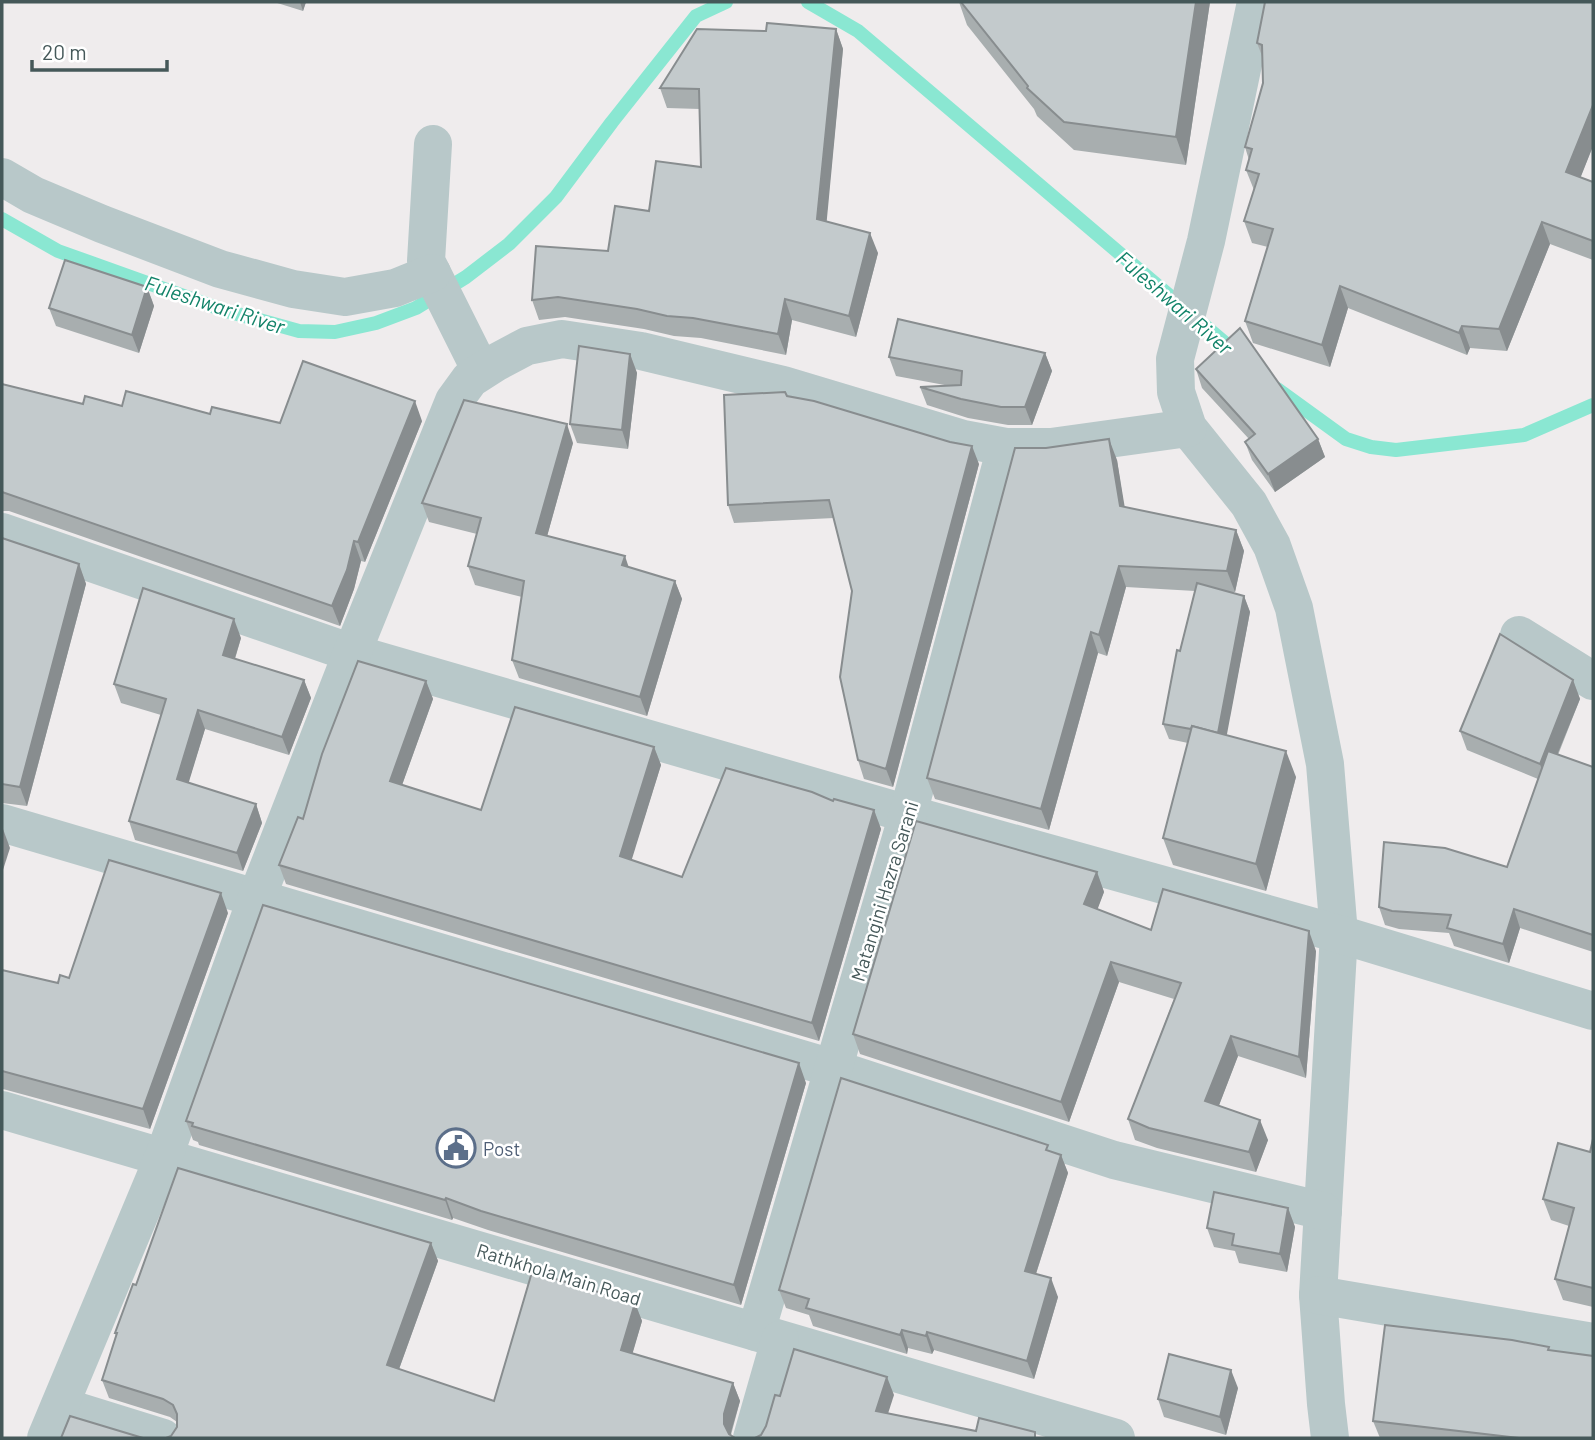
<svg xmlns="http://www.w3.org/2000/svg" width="1595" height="1440" font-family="Barlow,sans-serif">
  <rect width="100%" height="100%" fill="#efeced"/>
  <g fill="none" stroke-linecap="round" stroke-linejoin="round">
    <!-- stream -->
    <g stroke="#8ae7d2" stroke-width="14">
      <polyline points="808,2 858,31 1238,354"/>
      <polyline points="2,219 58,251 223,310 299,331 335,332 376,323 416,308 466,277 509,244 556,197 612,122 696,16 726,2"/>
      <polyline points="1277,389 1346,439 1371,447 1396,450 1524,435 1593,405"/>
    </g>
    <!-- minor -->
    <g stroke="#b8c8c9" stroke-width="38">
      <polyline points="1256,2 1206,241 1175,359 1176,392 1188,428 1249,504 1272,546 1294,608 1325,764 1339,934 1318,1295 1326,1404 1330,1438"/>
      <polyline points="433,144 426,261 481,371"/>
      <polyline points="2,177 33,195 102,224 220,269 293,289 345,297 395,288 432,273"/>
      <polyline points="2,532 352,653 908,814 1339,934 1593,1011"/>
      <polyline points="1519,635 1593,681"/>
      <polyline points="2,823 832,1068 1114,1160 1323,1211"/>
      <polyline points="2,1110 1116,1438"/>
      <polyline points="1318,1295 1593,1342"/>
      <polyline points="756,1332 908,814 1006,447"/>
      <polyline points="60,1406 163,1438"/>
      <polyline points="46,1438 164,1156 257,897 352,653 454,401 470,379 495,363 527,346 562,339 641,351 783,385 963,439 1006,447 1051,447 1188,428"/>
      <polyline points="752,1438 780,1340"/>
    </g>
  </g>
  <!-- wall -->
  <g fill="#a8aeaf">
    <polygon points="274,2 306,2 303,11"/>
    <polygon points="959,2 1210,2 1186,165 1074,150 1037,116 1034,109 967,25"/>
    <polygon points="1593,2 1593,146 1580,178 1593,182 1593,260 1550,244 1507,351 1470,348 1467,355 1348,308 1330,367 1253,343 1245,321 1268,247 1252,243 1244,221 1254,190 1246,170 1249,160 1245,147 1263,83 1262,56 1257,43"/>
    <polygon points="836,29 843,49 826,221 878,253 856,337 792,320 786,355 701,338 674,336 644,329 565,317 539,320 532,300 608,251 649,211 701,167 700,109 667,108 660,88 766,31"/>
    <polygon points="147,287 154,306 139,353 56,326 49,308"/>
    <polygon points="1045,353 1052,371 1032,425 1008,425 968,418 927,405 920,387 950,386 896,376 889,357"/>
    <polygon points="630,354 637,373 628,449 577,443 570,424"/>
    <polygon points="1196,369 1318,439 1325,457 1275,492 1252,460 1245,442 1249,439 1202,388"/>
    <polygon points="2,384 83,404 122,406 210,414 280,423 422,421 365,562 361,561 354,589 340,626 9,511 2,511"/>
    <polygon points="787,396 979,464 893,787 864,779 858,760 852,591 834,518 734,523 728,505"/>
    <polygon points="573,443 547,536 629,567 675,581 682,599 647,716 519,678 512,660 522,597 475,585 468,566 477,534 429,522 422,503"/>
    <polygon points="1117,460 1124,507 1236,530 1244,551 1235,592 1230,592 1244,596 1250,612 1226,735 1296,777 1266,891 1173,865 1163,838 1188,743 1169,739 1163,724 1195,591 1126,587 1107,656 1098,653 1049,830 935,799 927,778"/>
    <polygon points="2,538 79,564 86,584 27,806 2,803"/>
    <polygon points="241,638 235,659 304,680 311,698 289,755 205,729 188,783 256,804 262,823 243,871 135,840 129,821 161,715 121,703 114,684"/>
    <polygon points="1573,680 1580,699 1558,755 1593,767 1593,952 1520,928 1509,963 1454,946 1449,933 1399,929 1385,925 1379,907 1507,867 1538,779 1467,750 1460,731"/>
    <polygon points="426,681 433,699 402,785 481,810 654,747 661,765 631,860 682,877 833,801 874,810 881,829 819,1041 286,884 279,865 303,819"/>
    <polygon points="1097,872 1104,892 1097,909 1151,930 1316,951 1306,1078 1238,1056 1219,1105 1268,1140 1256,1172 1157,1148 1135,1140 1128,1119 1174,999 1119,982 1069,1122 860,1054 853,1034"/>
    <polygon points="228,913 150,1129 3,1089 2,1085 2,970 58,983"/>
    <polygon points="806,1083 741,1305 488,1230 453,1218 452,1220 199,1145 198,1142 193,1140 186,1121"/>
    <polygon points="1593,1139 1593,1307 1563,1300 1555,1279 1569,1226 1551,1220 1543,1199 1590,1152"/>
    <polygon points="1050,1151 1061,1155 1068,1173 1036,1274 1058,1297 1034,1379 934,1350 932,1354 908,1348 907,1354 813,1326 809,1315 786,1308 779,1290"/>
    <polygon points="1288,1208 1295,1227 1287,1272 1239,1263 1235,1251 1214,1247 1207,1228"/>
    <polygon points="431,1243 438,1261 399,1369 494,1401 635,1303 642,1321 632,1354 733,1383 740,1401 731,1435 171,1436 177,1427 177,1422 170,1417 109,1398 102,1380 116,1336 115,1333 136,1285"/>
    <polygon points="1550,1350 1593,1438 1380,1438 1373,1421"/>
    <polygon points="1238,1388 1226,1435 1164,1417 1158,1399"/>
  </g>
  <!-- shaded-wall -->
  <g fill="#888d8f">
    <polygon points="300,2 306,2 303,11"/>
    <polygon points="1196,2 1210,2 1186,165 1176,137"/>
    <polygon points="836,29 843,49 825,239 817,219"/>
    <polygon points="1593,105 1593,146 1574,194 1566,172"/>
    <polygon points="1542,222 1550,244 1507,351 1499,329"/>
    <polygon points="870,233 878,253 856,337 849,316"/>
    <polygon points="1340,286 1348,308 1330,367 1322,345"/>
    <polygon points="147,287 154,306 139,353 132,335"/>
    <polygon points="785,299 792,320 786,355 778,334"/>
    <polygon points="1462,326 1470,348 1467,355 1459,333"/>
    <polygon points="1045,353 1052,371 1032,425 1025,407"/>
    <polygon points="630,354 637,373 628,449 622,430"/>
    <polygon points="415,401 422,421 365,562 358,542"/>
    <polygon points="567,424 573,443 543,551 536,533"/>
    <polygon points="1109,439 1117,460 1128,527 1120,506"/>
    <polygon points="1318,439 1325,457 1275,492 1268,474"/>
    <polygon points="972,446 979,464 893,787 886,769"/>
    <polygon points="1236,530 1244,551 1235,592 1227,571"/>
    <polygon points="354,541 361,561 354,589 340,626 332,606"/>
    <polygon points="625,556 631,574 622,565"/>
    <polygon points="79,564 86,584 27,806 20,787"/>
    <polygon points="1119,566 1126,587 1107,656 1099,635"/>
    <polygon points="675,581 682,599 647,716 640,697"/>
    <polygon points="1244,596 1250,612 1224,750 1218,734"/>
    <polygon points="234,619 241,638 230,674 223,655"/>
    <polygon points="1091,632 1098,653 1049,830 1041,809"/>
    <polygon points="304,680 311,698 289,755 282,737"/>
    <polygon points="1573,680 1580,699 1546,782 1540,764"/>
    <polygon points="426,681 433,699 397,799 390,781"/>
    <polygon points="198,710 205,729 184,798 177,779"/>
    <polygon points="654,747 661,765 627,875 620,856"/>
    <polygon points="1286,751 1296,777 1266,891 1256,864"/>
    <polygon points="256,804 262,823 243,871 237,853"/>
    <polygon points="874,810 881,829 819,1041 812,1023"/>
    <polygon points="3,829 10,848 2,873 2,832"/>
    <polygon points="1097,872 1104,892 1092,924 1084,904"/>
    <polygon points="221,893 228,913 150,1129 143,1109"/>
    <polygon points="1514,909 1520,928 1509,963 1503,944"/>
    <polygon points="1309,931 1316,951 1306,1078 1299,1057"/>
    <polygon points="1111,962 1119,982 1069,1122 1061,1102"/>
    <polygon points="1231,1036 1238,1056 1213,1121 1205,1101"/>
    <polygon points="799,1063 806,1083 741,1305 734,1285"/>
    <polygon points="1260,1120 1268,1140 1256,1172 1249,1152"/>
    <polygon points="1061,1155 1068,1173 1031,1289 1025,1271"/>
    <polygon points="446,1198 453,1218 452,1220 445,1200"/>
    <polygon points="1288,1208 1295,1227 1287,1272 1280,1254"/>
    <polygon points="431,1243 438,1261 394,1383 387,1365"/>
    <polygon points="1051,1278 1058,1297 1034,1379 1027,1361"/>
    <polygon points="635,1303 642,1321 628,1369 621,1350"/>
    <polygon points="902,1330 908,1348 907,1354 900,1335"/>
    <polygon points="927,1332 934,1350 932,1354 926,1336"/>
    <polygon points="1231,1370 1238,1388 1226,1435 1220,1417"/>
    <polygon points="887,1377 894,1395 883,1429 876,1411"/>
    <polygon points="733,1383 740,1401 731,1432 731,1438 724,1424 724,1414"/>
  </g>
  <!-- building -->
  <g fill="#c3cacc" stroke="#888d8f" stroke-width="2">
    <polygon points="961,2 1196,2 1176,137 1064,122 1027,88 1028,86"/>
    <polygon points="1265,2 1593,2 1593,105 1566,172 1593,182 1593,241 1542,222 1499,329 1462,326 1459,333 1340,286 1322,345 1245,321 1273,229 1244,221 1259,174 1246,170 1252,149 1245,147 1263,83 1262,45 1257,43"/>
    <polygon points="767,23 836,29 817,219 870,233 849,316 785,299 778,334 693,318 667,316 637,309 558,297 532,300 536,246 608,251 615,206 649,211 656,161 701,167 699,89 660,88 697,29 766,31"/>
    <polygon points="65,260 147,287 132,335 49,308"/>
    <polygon points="898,319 1045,353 1025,407 1001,407 961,399 920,387 961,385 962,371 889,357"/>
    <polygon points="1240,328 1318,439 1268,474 1245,442 1255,434 1196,369"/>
    <polygon points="579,346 630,354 622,430 570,424"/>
    <polygon points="303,361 415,401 358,542 354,541 347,570 332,606 2,492 2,384 83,404 85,396 122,406 126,391 210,414 212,407 280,423"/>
    <polygon points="785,392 787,396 814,401 950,442 972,446 886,769 858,760 840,677 852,591 829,500 728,505 724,395"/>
    <polygon points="464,400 567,424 536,533 625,556 622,565 675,581 640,697 512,660 524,581 468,566 481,518 422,503"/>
    <polygon points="1109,439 1120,506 1236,530 1227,571 1119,566 1099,635 1091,632 1041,809 927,778 1015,448 1046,448"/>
    <polygon points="2,538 79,564 20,787 2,784"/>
    <polygon points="1197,583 1244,596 1218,733 1192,726 1191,729 1163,724 1177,650 1180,651"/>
    <polygon points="143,588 234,619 223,655 304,680 282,737 198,710 177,779 256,804 237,853 129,821 166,699 114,684"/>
    <polygon points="1500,634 1573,680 1540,764 1460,731"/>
    <polygon points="358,661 426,681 390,781 481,810 515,707 654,747 620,856 682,877 726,768 812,792 833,801 834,799 874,810 812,1023 279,865 298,817 303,819 322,754"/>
    <polygon points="1192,726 1286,751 1256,864 1163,838"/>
    <polygon points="1548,751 1593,767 1593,935 1514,909 1503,944 1447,928 1451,915 1392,911 1379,907 1384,842 1445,848 1507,867"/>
    <polygon points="916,821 1097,872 1084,904 1151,930 1163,889 1309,931 1299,1057 1231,1036 1205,1101 1260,1120 1249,1152 1149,1128 1128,1119 1181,983 1111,962 1061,1102 853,1034"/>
    <polygon points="109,860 221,893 143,1109 2,1071 2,970 58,983 60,975 69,978"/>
    <polygon points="263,905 799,1063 734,1285 481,1211 446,1198 445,1200 192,1126 193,1123 186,1121"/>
    <polygon points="841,1078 1048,1145 1046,1150 1061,1155 1025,1271 1051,1278 1027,1361 927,1332 926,1336 902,1330 900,1335 806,1308 809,1299 779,1290"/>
    <polygon points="1593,1139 1593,1288 1555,1279 1574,1208 1543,1199 1558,1143 1590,1152"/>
    <polygon points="178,1168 431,1243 387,1365 494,1401 532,1272 635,1303 621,1350 733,1383 724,1414 724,1424 729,1434 735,1438 166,1438 171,1436 177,1427 177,1414 173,1405 163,1399 102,1380 117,1333 115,1333 133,1284 136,1285"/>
    <polygon points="1214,1192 1288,1208 1280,1254 1232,1245 1234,1234 1207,1228"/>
    <polygon points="1385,1325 1512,1340 1549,1347 1548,1350 1593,1356 1593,1438 1519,1438 1373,1421"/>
    <polygon points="794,1349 887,1377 876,1411 976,1431 979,1418 1035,1432 1035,1438 755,1438 761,1435 766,1426 775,1395 780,1396"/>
    <polygon points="1169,1354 1231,1370 1220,1417 1158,1399"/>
    <polygon points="70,1416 143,1438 61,1438"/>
  </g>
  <!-- icons -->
  <defs>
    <g id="civic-ring" transform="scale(2.0125)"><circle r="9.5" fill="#fff" stroke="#5c6f8a" stroke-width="1.5"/><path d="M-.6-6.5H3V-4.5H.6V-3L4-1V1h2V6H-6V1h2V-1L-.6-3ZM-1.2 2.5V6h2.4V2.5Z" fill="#5c6f8a"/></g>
  </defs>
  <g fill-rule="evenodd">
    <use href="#civic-ring" x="456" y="1148"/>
  </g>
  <g text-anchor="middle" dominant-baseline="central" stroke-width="5" stroke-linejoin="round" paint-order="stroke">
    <!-- street labels -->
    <g font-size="19" fill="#455859" stroke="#fff">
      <text transform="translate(884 891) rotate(-73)">Matangini Hazra Sarani</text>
      <text transform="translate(559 1274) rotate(17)">Rathkhola Main Road</text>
    </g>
    <!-- service labels -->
    <g font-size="19" fill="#4e5e75" stroke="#fff" text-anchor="start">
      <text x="483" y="1148">Post</text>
    </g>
    <!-- water labels -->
    <g font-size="21" font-style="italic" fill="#128369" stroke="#fff">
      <text transform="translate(1175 302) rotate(41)">Fuleshwari River</text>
      <text transform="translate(215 304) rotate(18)">Fuleshwari River</text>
    </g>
  </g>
  <!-- border -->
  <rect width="1595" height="1440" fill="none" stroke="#455859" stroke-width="7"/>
  <!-- scale -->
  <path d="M32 60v10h135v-10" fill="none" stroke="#455859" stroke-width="3.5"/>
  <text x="42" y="60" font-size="21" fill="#455859" stroke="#ffffff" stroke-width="5" paint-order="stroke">20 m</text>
</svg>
